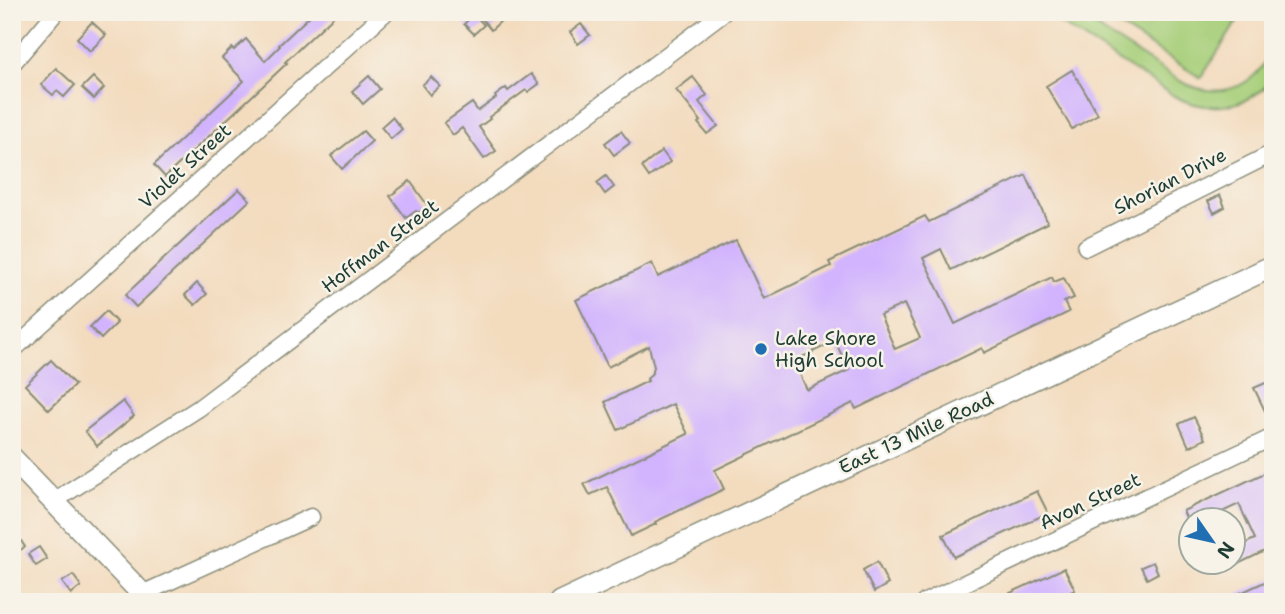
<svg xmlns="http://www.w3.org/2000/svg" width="1285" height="614" font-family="'Shantell Sans',sans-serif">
  <rect width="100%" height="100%" fill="#f7f3e8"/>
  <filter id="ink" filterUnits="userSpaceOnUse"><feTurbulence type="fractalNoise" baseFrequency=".0143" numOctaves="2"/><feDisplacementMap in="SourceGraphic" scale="14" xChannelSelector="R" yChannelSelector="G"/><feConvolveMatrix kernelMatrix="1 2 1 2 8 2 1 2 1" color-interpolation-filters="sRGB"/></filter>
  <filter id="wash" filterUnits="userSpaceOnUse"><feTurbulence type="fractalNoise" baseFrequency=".00686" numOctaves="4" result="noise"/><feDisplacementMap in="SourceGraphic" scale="28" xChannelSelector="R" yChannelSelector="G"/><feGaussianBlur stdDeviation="1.57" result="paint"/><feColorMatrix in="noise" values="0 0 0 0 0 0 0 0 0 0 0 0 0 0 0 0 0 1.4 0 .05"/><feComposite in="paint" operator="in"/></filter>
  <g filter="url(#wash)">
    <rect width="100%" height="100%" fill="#f3dbbe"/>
    <!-- green -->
    <g fill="#a7cf7a" stroke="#638657" stroke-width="2">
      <path d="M1042,12H1072L1182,82C1222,103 1266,84 1273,38V79C1247,109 1208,114 1174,96Z"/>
      <polygon points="1097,12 1243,12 1201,78"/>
    </g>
    <g id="blocks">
      <!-- building -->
      <g fill="#d1b3fe" fill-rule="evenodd">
        <polygon points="314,12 338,12 285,62 287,63 266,83 165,177 154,165 244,81 222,58 232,48 234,50 246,39 265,61 280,46 279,45"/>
        <polygon points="489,12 495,12 502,20 491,30 482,19"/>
        <polygon points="474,14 484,25 474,34 464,24"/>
        <polygon points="92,22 106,35 90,51 77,38"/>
        <polygon points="581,24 590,35 578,44 570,32"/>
        <polygon points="56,68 75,85 64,97 57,91 53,95 41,85"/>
        <polygon points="1072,70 1098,114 1072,129 1046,86"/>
        <polygon points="531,74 539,84 528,92 526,90 489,117 490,119 479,127 496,151 484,159 462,128 453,135 444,123 472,103 478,111 496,98 495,96 506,88 508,91"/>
        <polygon points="369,76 380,89 363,104 352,91"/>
        <polygon points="93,77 104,88 94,99 82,88"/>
        <polygon points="431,77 440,86 430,95 422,85"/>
        <polygon points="693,77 707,95 699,102 718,126 707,134 698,123 701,121 676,90"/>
        <polygon points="392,117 402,129 391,139 381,127"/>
        <polygon points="363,131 372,141 342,169 331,156"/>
        <polygon points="621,131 630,143 614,155 605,143"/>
        <polygon points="662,151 670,162 649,177 642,167"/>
        <path d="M1026,175L1048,223L951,270L941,249L923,258L955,324L1052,277L1054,282L1064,278L1074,298L1064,302L1069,312L984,353L982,348L856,409L853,403L715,470L724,489L655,522L656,524L631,536L607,487L590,495L584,484L688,434L673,404L618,430L605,402L648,381L647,379L652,373L654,367L649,346L608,367L576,300L652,263L658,277L736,240L764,299L831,266L829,262L925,216L929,222ZM904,304L920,338L895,349L880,315ZM835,341L849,370L807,390L794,361Z"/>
        <polygon points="606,176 614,187 605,194 597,183"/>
        <polygon points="410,181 428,206 418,213 416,211 406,218 390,196"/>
        <polygon points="239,189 250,200 136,307 125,295"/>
        <polygon points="1220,195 1225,207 1214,213 1208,201"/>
        <polygon points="197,283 207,294 195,305 185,295"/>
        <polygon points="106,311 117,323 101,339 90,327"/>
        <polygon points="51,360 75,385 49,410 25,385"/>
        <polygon points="1270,381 1273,388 1273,408 1265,411 1254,388"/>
        <polygon points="123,401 134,416 97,446 85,431"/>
        <polygon points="1194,417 1205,439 1189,447 1179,424"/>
        <polygon points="1273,469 1273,547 1236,565 1233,558 1233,549 1255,539 1239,504 1205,520 1187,520 1183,511"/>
        <polygon points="1037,491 1048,513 954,557 943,535"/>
        <polygon points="12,527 25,547 12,555"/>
        <polygon points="39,547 47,559 36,566 28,554"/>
        <polygon points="877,562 888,584 874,592 863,570"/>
        <polygon points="1153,562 1158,573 1147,579 1141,567"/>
        <polygon points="1064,568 1075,590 1050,602 991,602"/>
        <polygon points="73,575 81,586 71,594 62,582"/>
        <polygon points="1273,578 1273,596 1261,602 1221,602"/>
      </g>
    </g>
  </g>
  <g filter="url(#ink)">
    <use href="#blocks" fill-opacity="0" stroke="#898c79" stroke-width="2"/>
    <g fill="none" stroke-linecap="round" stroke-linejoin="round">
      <!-- minor casing -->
      <g stroke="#898c79" stroke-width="19">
        <g id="minor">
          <polyline points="12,64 56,12"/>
          <polyline points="1086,247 1273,153"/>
          <polyline points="12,351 386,12"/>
          <polyline points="54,501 199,408 724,12"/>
          <polyline points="142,594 311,517"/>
          <polyline points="925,602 1273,437"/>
        </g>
      </g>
      <!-- major casing -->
      <g stroke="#898c79" stroke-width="24">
        <g id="major">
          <polyline points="12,458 150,602"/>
          <polyline points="560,602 1273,266"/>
        </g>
      </g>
      <!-- minor -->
      <use href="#minor" stroke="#fff" stroke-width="16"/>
      <!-- major -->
      <use href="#major" stroke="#fff" stroke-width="21"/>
    </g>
  </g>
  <!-- markers -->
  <circle fill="#1f6fb2" stroke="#f7f3e8" stroke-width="2.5" cx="761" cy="349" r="7"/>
  <g text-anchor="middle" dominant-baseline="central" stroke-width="5" stroke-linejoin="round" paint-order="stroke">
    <!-- street labels -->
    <g font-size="19" fill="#1f3d34" stroke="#f7f3e8">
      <text transform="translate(185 166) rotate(-42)">Violet Street</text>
      <text transform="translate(1170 181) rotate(-27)">Shorian Drive</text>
      <text transform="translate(380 246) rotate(-37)">Hoffman Street</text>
      <text transform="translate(916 433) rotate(-25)">East 13 Mile Road</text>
      <text transform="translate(1090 501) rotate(-25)">Avon Street</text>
    </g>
    <!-- poi labels -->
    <g font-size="19" fill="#1f3d34" stroke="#f7f3e8" text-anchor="start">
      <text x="775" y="338">Lake Shore<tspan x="775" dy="22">High School</tspan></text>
    </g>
  </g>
  <!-- margin -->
  <rect width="1285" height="614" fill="none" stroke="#f7f3e8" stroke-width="42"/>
  <!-- north arrow -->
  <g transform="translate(1212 541) rotate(124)"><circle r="33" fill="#f7f3e8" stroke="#a1aaa0" stroke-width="2"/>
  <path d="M0-5L12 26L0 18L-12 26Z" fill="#1f6fb2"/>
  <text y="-10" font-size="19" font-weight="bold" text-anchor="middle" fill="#1f3d34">N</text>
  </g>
</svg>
